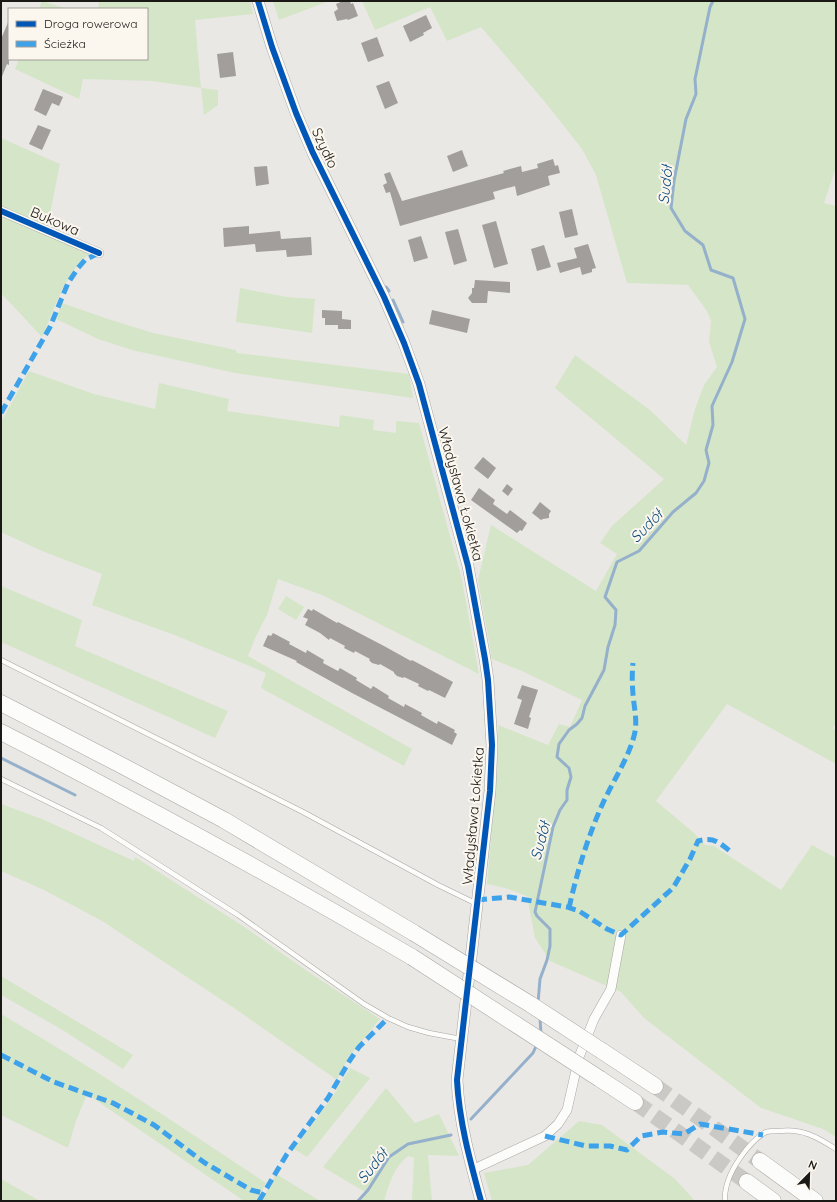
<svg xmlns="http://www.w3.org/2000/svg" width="837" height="1202" font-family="Quicksand,sans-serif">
  <rect width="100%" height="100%" fill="#eae8e4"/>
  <!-- green -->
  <g fill="#d5e5c8">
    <polygon points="42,1 67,9 39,9"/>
    <polygon points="99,1 250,1 253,14 195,20 201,88 218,90 218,105 204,115 201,88 152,81 83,79 79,99 15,69 19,59 147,59 147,9 98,9"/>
    <polygon points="273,1 329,1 279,20"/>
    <polygon points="362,1 836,1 836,167 824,203 836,206 836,723 833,728 836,731 836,764 727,704 656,801 694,833 705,845 714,846 781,890 812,845 836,858 836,1137 823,1129 761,1108 644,1018 621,992 550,961 535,938 527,896 505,888 487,884 497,770 498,725 548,745 559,724 570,727 582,700 522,671 492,659 478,580 491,525 596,591 617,554 600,543 612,526 664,479 555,388 575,355 650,410 686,445 695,409 704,385 717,367 709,342 711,321 707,311 688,285 627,283 596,175 582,149 545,102 481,27 447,41 430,7 375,30"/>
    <polygon points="1,138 60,164 47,228 1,207"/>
    <path d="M1,214L91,253C64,272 55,309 42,337L1,293Z"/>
    <polygon points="240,288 287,297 315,299 312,333 236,322"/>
    <polygon points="62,303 105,318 153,333 236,350 237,353 409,374 413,398 235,373 132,350 98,339 56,319"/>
    <polygon points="29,371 94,394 155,409 159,383 229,399 227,411 339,427 340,415 374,420 373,430 396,433 396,421 419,423 462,580 479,674 322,595 278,579 267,615 256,636 248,656 412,749 404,766 261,688 266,673 177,636 92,605 102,574 42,551 1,532 1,422"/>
    <polygon points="1,586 82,620 75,646 228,711 215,738 1,642"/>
    <polygon points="286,596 304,607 296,620 278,609"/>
    <polygon points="1,804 42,819 134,861 135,857 246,928 307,971 380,1019 349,1056 337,1080 234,1008 102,921 44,890 1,871"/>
    <polygon points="1,976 133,1055 123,1069 61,1029 1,995"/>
    <path d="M1,1014C92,1067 179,1125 266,1183L256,1201H244L87,1094L76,1121L68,1148L1,1115Z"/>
    <polygon points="350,1068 370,1078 307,1157 294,1149 331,1099"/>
    <path d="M386,1088L415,1123L439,1114L459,1156L428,1155L432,1201H412L414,1158L408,1156C394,1167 389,1184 384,1201H356L365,1192L323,1167Z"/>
    <polygon points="579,1121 602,1125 675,1179 695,1201 492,1201 484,1173 528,1165"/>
    <polygon points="276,1174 320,1201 261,1201"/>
    <polygon points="1,1179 40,1201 1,1201"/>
  </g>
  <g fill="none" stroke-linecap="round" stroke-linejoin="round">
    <!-- stream -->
    <g stroke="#95b0cb" stroke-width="3">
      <polyline points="386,287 389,291"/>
      <polyline points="393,300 403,322"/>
      <polyline points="1,758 75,795"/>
      <polyline points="538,1003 540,979 547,960 550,946 550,929 537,916 535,912 553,827 560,810 567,800 567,790 571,777 569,768 557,757 559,744 569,730 577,724 582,718 585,706 604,670 608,647 615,625 616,610 605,597 617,562 639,551 673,512 696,493 704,481 709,463 706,450 713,425 712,406 732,362 745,319 733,278 711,270 703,245 685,231 671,208 674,181 686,119 696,94 695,79 710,7 713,1"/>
      <polyline points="540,1017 541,1035"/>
      <polyline points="471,1119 533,1053 537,1044"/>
      <polyline points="358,1201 368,1190 389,1157 408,1144 451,1135"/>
    </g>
  </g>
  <!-- building -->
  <g fill="#a19e9b">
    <polygon points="343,1 350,1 351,4 353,3 358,16 348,20 347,19 337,21 334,12 338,9 336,4"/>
    <polygon points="426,15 432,28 423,33 424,35 410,42 403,26"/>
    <polygon points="9,20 9,65 7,64 1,79 1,39"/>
    <polygon points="377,37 384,56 368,62 361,43"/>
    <polygon points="233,52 236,76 220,78 217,54"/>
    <polygon points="389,81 398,103 385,109 376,86"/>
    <polygon points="43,89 63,97 59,106 52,103 46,116 34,110"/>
    <polygon points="38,125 51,130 42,150 29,144"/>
    <polygon points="462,150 468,166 453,172 447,156"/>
    <polygon points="553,159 555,166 558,165 560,173 548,176 550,185 517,196 515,186 493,192 495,199 400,226 390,192 386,193 383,185 387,183 384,174 390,172 402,201 504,173 503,171 521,166 522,172 538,168 537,164"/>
    <polygon points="267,166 269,184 256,186 254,167"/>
    <polygon points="572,209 578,235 565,238 559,212"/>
    <polygon points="496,221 508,264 494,268 482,225"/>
    <polygon points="249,226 249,234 280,231 281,239 311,237 312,255 287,257 286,250 256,252 255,244 224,247 223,228"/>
    <polygon points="458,229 467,261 454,265 445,232"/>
    <polygon points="421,236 428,258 414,262 408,240"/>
    <polygon points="588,244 596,268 592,269 592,272 582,275 580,267 560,273 557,263 577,258 574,248"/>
    <polygon points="544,245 551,267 537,271 531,249"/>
    <polygon points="475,280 510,282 510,293 488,291 487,303 472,303 468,298 472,293 472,288 474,288"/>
    <polygon points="322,310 342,311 342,319 351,320 351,329 338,329 338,325 325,325 325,318 322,318"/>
    <polygon points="432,310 470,319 467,333 429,324"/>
    <polygon points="483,457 496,468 488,479 474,468"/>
    <polygon points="507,484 513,489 508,496 502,491"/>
    <polygon points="479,488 495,500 493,504 507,514 510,510 527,523 522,531 520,530 517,533 471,500"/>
    <polygon points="540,502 551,511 549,514 549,518 543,519 541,520 532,513"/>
    <polygon points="308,609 312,611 313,609 337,623 338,622 384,646 411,661 412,660 453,682 445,698 429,690 428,691 418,686 419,684 404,677 403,678 397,676 394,673 394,672 380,664 379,665 372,663 369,660 370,659 355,651 354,653 344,648 345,646 330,638 329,640 320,633 305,625 308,619 303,617"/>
    <polygon points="273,633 290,642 289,644 306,653 307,650 324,660 323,663 338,671 340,668 357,678 356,680 371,689 373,686 389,696 388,698 404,707 405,704 422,713 421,715 437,724 438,721 455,730 454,732 457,734 452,745 352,693 296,662 297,661 263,646 268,635 271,636"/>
    <polygon points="522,685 538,690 529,717 531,718 528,729 514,724 522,700 517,698"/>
  </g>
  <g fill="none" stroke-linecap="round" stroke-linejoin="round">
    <!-- motorway-tunnel -->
    <g stroke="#cbc9c5" stroke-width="16" stroke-dasharray="16 8" stroke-linecap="butt">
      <polyline points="655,1086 760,1161"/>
      <polyline points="635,1102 747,1182"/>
    </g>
    <!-- service casing -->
    <g stroke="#a7a5a2" stroke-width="5.5">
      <g id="service">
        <polyline points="1,660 303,812 438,885 477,904"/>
        <polyline points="1,779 101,828 238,915 364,1004 388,1018 408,1027 429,1033 461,1039"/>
        <path d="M725,1201C724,1185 731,1171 740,1158C747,1148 755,1138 766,1132C770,1131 775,1131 779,1131C802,1128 817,1137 836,1149"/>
      </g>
    </g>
    <!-- minor casing -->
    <g stroke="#a7a5a2" stroke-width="10">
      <g id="minor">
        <polyline points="1,211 99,253"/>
        <polyline points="472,1170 545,1136 558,1124 567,1110 579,1057 594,1019 611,989 621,935"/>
      </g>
    </g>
    <!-- tertiary casing -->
    <g stroke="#a7a5a2" stroke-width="12">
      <path id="tertiary" d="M258,1L272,47L296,113L313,153L384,297L404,343L419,384L468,566L485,659L488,680L492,745L490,791L457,1080C459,1121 470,1161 481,1201"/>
    </g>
    <!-- motorway casing -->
    <g stroke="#a7a5a2" stroke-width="17">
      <g id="motorway">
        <polyline points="1,703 119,764 224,820 414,933"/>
        <path d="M1,732C140,803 277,878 412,957"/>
        <polyline points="602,1051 655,1086"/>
        <polyline points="600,1079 635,1102"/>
        <polyline points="760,1161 815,1201"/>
        <polyline points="747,1182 773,1201"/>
      </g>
    </g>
    <!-- service -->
    <use href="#service" stroke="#fcfcfb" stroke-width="4.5"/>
    <!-- minor -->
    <use href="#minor" stroke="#fcfcfb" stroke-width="9"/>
    <!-- tertiary -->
    <use href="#tertiary" stroke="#fcfcfb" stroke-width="11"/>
    <!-- motorway -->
    <use href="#motorway" stroke="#fcfcfb" stroke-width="16"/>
    <!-- motorway-bridge casing -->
    <g stroke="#a7a5a2" stroke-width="17" stroke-linecap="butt">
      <g id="motorway-bridge">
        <polyline points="414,933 530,1004 602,1051"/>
        <polyline points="412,957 600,1079"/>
      </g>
    </g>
    <!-- motorway-bridge -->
    <use href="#motorway-bridge" stroke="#fcfcfb" stroke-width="16"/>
    <!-- quiet -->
    <g stroke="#3da2ea" stroke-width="5" stroke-dasharray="10 5" stroke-linecap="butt">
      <polyline points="1,413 50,327 68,283 78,268 85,260 99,253"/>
      <path d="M477,900L509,897L567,907L579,911L607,929L621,935L673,888L690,859L698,841C714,837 718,842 730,851"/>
      <path d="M569,908C577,872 588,836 603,803C613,781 628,759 634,736C638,722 634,708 633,694C632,683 632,673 633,663"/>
      <polyline points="1,1055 54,1082 113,1103 154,1125 205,1163 251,1190 263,1193"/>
      <polyline points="545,1136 586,1146 610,1146 627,1150 641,1136 663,1132 684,1134 700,1124 763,1135"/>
      <polyline points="259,1201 287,1154 328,1098 350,1060 359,1047 388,1018"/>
    </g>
    <!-- cycleway casing -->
    <g stroke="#fcf7ee" stroke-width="8">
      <g id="cycleway">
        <path d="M258,1L272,47L296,113L313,153L384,297L404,343L419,384L468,566L485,659L488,680L492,745L490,791L457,1080C459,1121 470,1161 481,1201"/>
        <polyline points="1,211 99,253"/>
      </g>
    </g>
    <!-- cycleway -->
    <use href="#cycleway" stroke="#0057b8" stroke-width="6"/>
  </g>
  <g text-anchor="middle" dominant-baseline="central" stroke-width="4" stroke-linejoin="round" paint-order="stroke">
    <!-- street labels -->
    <g font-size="14" fill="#1a1916" stroke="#fcf7ee">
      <text transform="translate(325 148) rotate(65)">Szydło</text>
      <text transform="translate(55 221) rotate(23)">Bukowa</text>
      <text transform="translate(461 494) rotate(75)">Władysława Łokietka</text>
      <text transform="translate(473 816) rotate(-85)">Władysława Łokietka</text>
    </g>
    <!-- water labels -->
    <g font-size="15" font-style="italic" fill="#0e4d80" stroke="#fcf7ee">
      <text transform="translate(665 185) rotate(-84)">Sudół</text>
      <text transform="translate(646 526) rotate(-46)">Sudół</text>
      <text transform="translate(540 841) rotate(-75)">Sudół</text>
      <text transform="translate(372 1166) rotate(-51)">Sudół</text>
    </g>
  </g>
  <!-- border -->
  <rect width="837" height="1202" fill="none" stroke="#1a1916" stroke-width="4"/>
  <!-- legend -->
  <rect x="8" y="8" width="140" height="52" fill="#fcf7ee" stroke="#a29e98"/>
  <rect x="16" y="21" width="20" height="6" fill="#0057b8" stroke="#a29e98"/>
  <text x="44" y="28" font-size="12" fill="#1a1916">Droga rowerowa</text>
  <rect x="16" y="41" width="20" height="6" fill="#3da2ea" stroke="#a29e98"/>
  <text x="44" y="48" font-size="12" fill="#1a1916">Ścieżka</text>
  <!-- north arrow -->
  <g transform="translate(809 1174) rotate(23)" stroke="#fcf7ee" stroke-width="3" paint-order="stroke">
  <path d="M0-3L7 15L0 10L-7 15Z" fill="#1a1916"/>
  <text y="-6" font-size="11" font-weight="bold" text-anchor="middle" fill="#1a1916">N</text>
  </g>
</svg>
